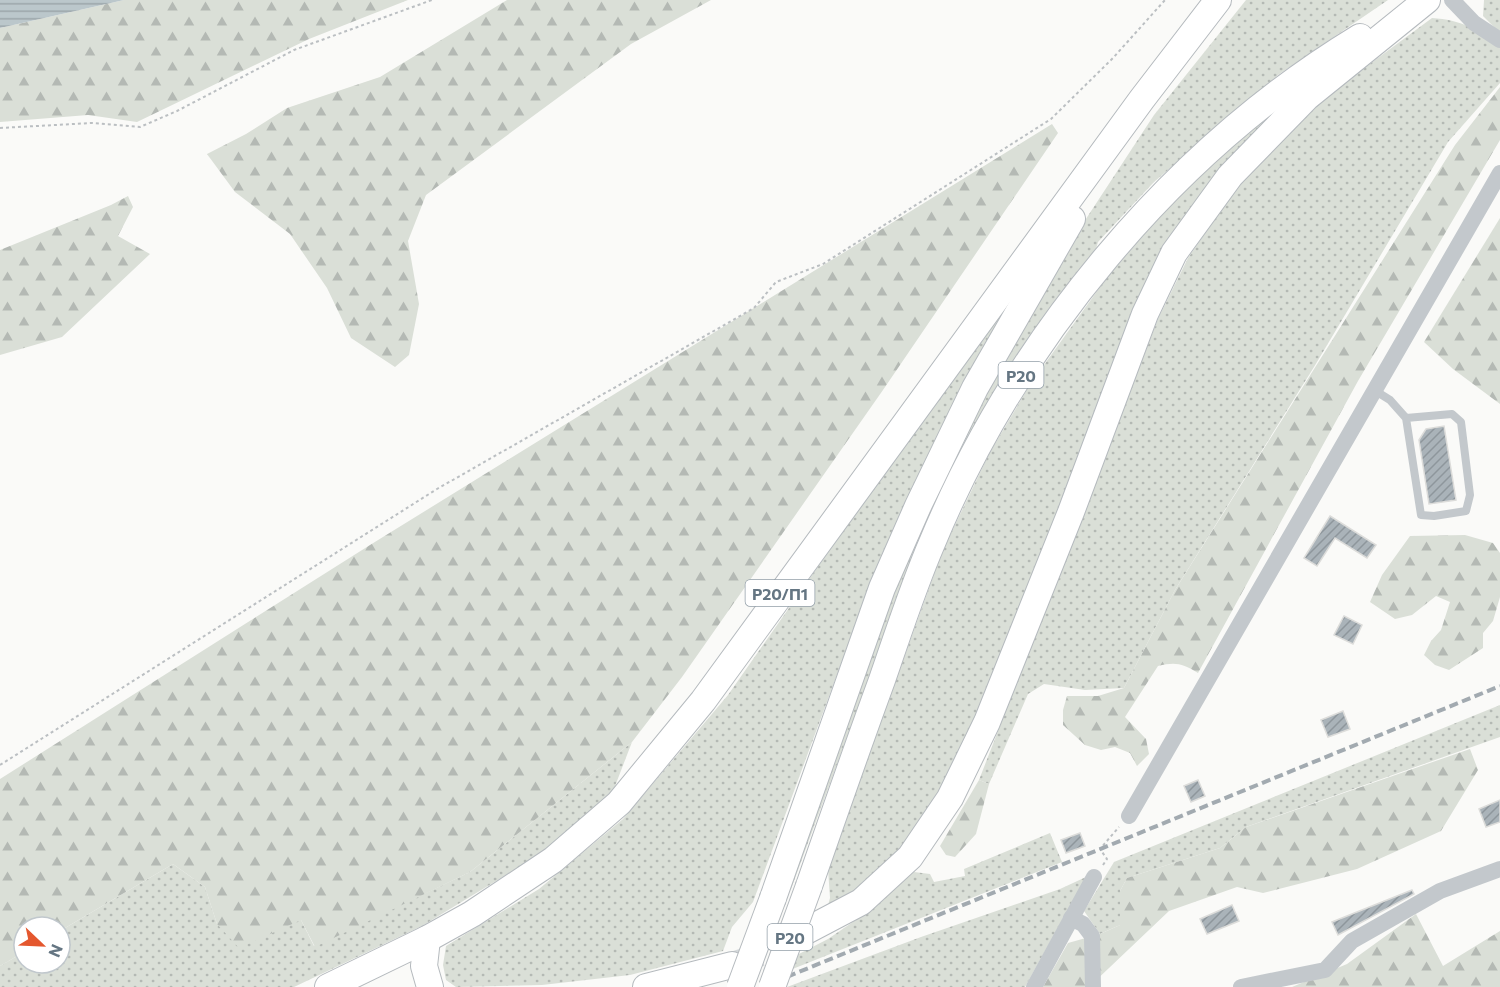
<svg xmlns="http://www.w3.org/2000/svg" width="1500" height="987" font-family="Commissioner,sans-serif">
  <defs>
    <pattern id="green-dots" width="8" height="8" patternUnits="userSpaceOnUse" patternTransform="scale(1.5)"><rect width="8" height="8" fill="#dadfd7"/><path d="M2 2h.1M6 6h.1" fill="none" stroke="#b4b9b4" stroke-width="1.8" stroke-linecap="round"/></pattern>
    <pattern id="forest-firs" width="22" height="20" patternUnits="userSpaceOnUse" patternTransform="scale(1.5)"><rect width="22" height="20" fill="#dadfd7"/><path d="M5 1l3.5 6h-7zM16 11l3.5 6h-7z" fill="#b4b9b4"/></pattern>
    <pattern id="water-rules" width="6" height="5" patternUnits="userSpaceOnUse" patternTransform="scale(1.5)"><rect width="6" height="5" fill="#bbc7cb"/><path d="M0 2.5h6" fill="none" stroke="#9ca6aa"/></pattern>
    <pattern id="building-hatch" width="6" height="6" patternUnits="userSpaceOnUse" patternTransform="scale(1.5)"><rect width="6" height="6" fill="#aab3b9"/><path d="M-1 1l2-2M0 6l6-6M5 7l2-2" fill="none" stroke="#8e969c"/></pattern>
  </defs>
  <rect width="100%" height="100%" fill="#fafaf8"/>
  <!-- green -->
  <g fill="url(#green-dots)">
    <polygon points="1246,0 1388,0 1278,75 1154,182 1098,242 1094,256 905,580 791,889 786,892 897,577 977,409 1080,228 1154,115"/>
    <polygon points="1484,0 1500,0 1500,33 1483,16"/>
    <path d="M1432,18C1461,20 1478,29 1500,46V83L1448,142L1314,367L1175,590L1124,688L1085,690L1044,684L1028,694L989,784L979,780L1158,319L1188,258L1241,181L1317,103Z"/>
    <polygon points="1306,85 1222,167 942,793 902,852 859,896 826,912 830,898 828,869 942,552 989,454 1031,383 1113,269 1173,199 1227,149"/>
    <polygon points="1039,251 949,412 869,588 753,902 732,927 723,951 630,975 542,985 456,987 446,980 443,965 446,946 539,889 623,819 728,695"/>
    <polygon points="1500,705 1500,737 1246,827 1220,848 1127,878 1120,891 1120,925 1100,934 1084,911 1114,862"/>
    <polygon points="632,742 612,794 544,852 422,926 294,987 0,987 0,966 24,952 24,963 60,963 60,931 173,864 205,887 217,924 301,920 314,946 470,872"/>
    <polygon points="1050,833 1062,862 790,970 795,956 828,939 869,911 914,872 930,874 934,882 965,876 964,869"/>
    <polygon points="1086,877 1025,987 787,987 921,937 1060,889"/>
  </g>
  <!-- forest -->
  <g fill="url(#forest-firs)">
    <polygon points="124,0 408,0 309,39 137,122 88,115 0,122 0,28"/>
    <polygon points="507,0 711,0 631,44 426,195 408,241 419,304 409,355 395,367 351,338 327,288 290,234 235,192 207,154 246,134 287,108 380,77"/>
    <path d="M1500,87V140L1358,381L1198,673C1182,663 1175,662 1158,666L1125,717L1146,739L1149,754L1137,766L1130,753L1115,747L1101,750L1085,745L1063,725V710L1067,696H1098L1124,688L1175,590L1455,145Z"/>
    <polygon points="1052,124 1058,133 883,390 682,677 632,742 470,872 315,947 301,920 239,948 217,924 205,887 173,864 60,931 60,927 24,927 24,952 0,966 0,779 370,545"/>
    <polygon points="128,196 133,207 118,236 150,254 62,337 0,355 0,250 111,205"/>
    <polygon points="1500,218 1500,404 1453,369 1424,342"/>
    <polygon points="1465,535 1493,543 1500,553 1500,597 1493,621 1483,633 1483,648 1449,670 1435,665 1424,655 1431,641 1441,630 1450,602 1436,596 1412,615 1395,619 1370,602 1382,575 1410,536"/>
    <polygon points="1470,749 1478,770 1441,831 1357,869 1263,893 1237,887 1169,911 1089,987 1043,987 1068,943 1100,934 1120,925 1120,891 1127,878 1220,848 1246,827"/>
    <polygon points="979,780 989,784 976,834 955,857 946,855 940,846"/>
    <polygon points="1416,914 1443,966 1500,931 1500,987 1292,987 1347,964"/>
  </g>
  <!-- water -->
  <polygon fill="url(#water-rules)" points="0,0 124,0 0,28"/>
  <!-- building -->
  <g fill="url(#building-hatch)" stroke="#dcdcda" stroke-width="1.5">
    <polygon points="1444,426 1456,500 1429,504 1419,440 1426,429"/>
    <polygon points="1330,516 1376,545 1367,558 1335,538 1317,566 1304,558"/>
    <polygon points="1344,616 1362,625 1353,644 1334,635"/>
    <polygon points="1343,711 1350,729 1328,737 1321,720"/>
    <polygon points="1198,780 1205,796 1191,802 1184,786"/>
    <polygon points="1500,800 1500,822 1486,827 1479,809"/>
    <polygon points="1080,833 1085,846 1066,853 1061,840"/>
    <polygon points="1412,890 1414,894 1338,935 1332,922"/>
    <polygon points="1232,905 1239,921 1207,934 1200,919"/>
  </g>
  <g fill="none" stroke-linecap="round" stroke-linejoin="round">
    <!-- primary-tunnel -->
    <polyline stroke="#d5d9db" stroke-width="26" stroke-dasharray="26 13" stroke-linecap="butt" points="735,964 744,961 804,932"/>
    <!-- primary casing -->
    <g stroke="#b5babe" stroke-width="28">
      <g id="primary">
        <path d="M809,886C833,817 857,748 882,680C898,634 913,587 932,543C1016,340 1172,151 1360,37"/>
        <polyline points="773,898 882,588 918,506 975,388 1072,219"/>
        <polyline points="804,932 861,902 910,857 950,798 987,722 1071,512 1145,314 1174,253 1230,176 1307,97 1427,0"/>
        <polyline points="427,939 424,966 430,987"/>
        <polyline points="328,987 427,939 472,914 553,860 619,803 703,701 1142,99 1218,0"/>
        <polyline points="646,987 732,965"/>
      </g>
    </g>
    <!-- path -->
    <g stroke="#bbbfc2" stroke-width="2" stroke-dasharray="3 3" stroke-linecap="butt">
      <polyline points="0,128 92,123 140,127 177,111 294,50 432,0"/>
      <polyline points="0,765 437,489 754,308 776,282 823,264 1051,119 1113,58 1165,0"/>
      <polyline points="1103,865 1107,859 1100,849 1119,827"/>
    </g>
    <!-- service -->
    <polyline stroke="#c3c8cc" stroke-width="8" points="1374,390 1390,400 1406,418 1421,515 1434,516 1466,511 1470,495 1461,422 1452,414 1406,418"/>
    <!-- minor -->
    <g stroke="#c3c8cc" stroke-width="16">
      <polyline points="1452,0 1474,23 1500,40"/>
      <polyline points="1129,816 1500,173"/>
      <polyline points="1071,918 1083,924 1092,936 1093,987"/>
      <polyline points="1034,987 1094,877"/>
      <polyline points="1241,987 1325,970 1352,941 1440,891 1500,869"/>
    </g>
    <!-- primary -->
    <use href="#primary" stroke="#fff" stroke-width="26"/>
    <!-- rail -->
    <polyline stroke="#a2aab0" stroke-width="4" stroke-dasharray="9 4.5" stroke-linecap="butt" points="762,987 1500,686"/>
    <!-- primary-bridge casing -->
    <g stroke="#b5babe" stroke-width="28" stroke-linecap="butt">
      <g id="primary-bridge">
        <polyline points="740,987 773,898"/>
        <polyline points="772,987 809,886"/>
      </g>
    </g>
    <!-- primary-bridge -->
    <use href="#primary-bridge" stroke="#fff" stroke-width="26"/>
  </g>
  <g text-anchor="middle" dominant-baseline="central" stroke-width="6" stroke-linejoin="round" paint-order="stroke">
    <!-- shield labels -->
    <g fill="#fff" stroke="#939fa8" stroke-width="1.5">
      <rect x="998.5" y="362" width="45" height="26" rx="4.5"/>
      <rect x="745.5" y="580" width="69" height="26" rx="4.5"/>
      <rect x="767.5" y="924" width="45" height="26" rx="4.5"/>
    </g>
    <g font-size="16" font-weight="bold" fill="#657683">
      <text x="1021" y="375">Р20</text>
      <text x="780" y="593">Р20/П1</text>
      <text x="790" y="937">Р20</text>
    </g>
  </g>
  <!-- north arrow -->
  <g transform="translate(42 945) rotate(113)"><circle r="28" fill="#ffffff" stroke="#c1c8cd" stroke-width="1.5"/>
  <path d="M0-4.5L10 22L0 15L-10 22Z" fill="#e4572e"/>
  <text y="-9" font-size="16" font-weight="bold" text-anchor="middle" fill="#657683">N</text>
  </g>
</svg>
